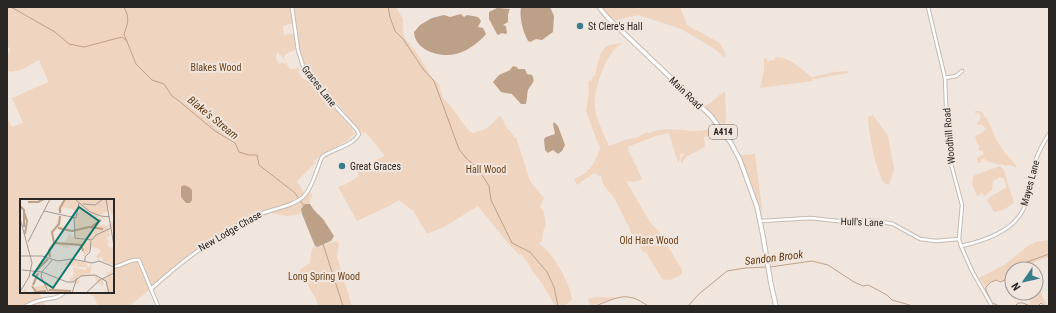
<svg xmlns="http://www.w3.org/2000/svg" width="1056" height="313" font-family="'Roboto Condensed',sans-serif">
  <rect width="100%" height="100%" fill="#f1e6de"/>
  <!-- green -->
  <g fill="#efd4c0">
    <path d="M7,7H396L403,19V33L405,38L418,55L432,78L439,84L443,98L450,105L468,130L472,133L486,129L500,116C504,119 503,122 506,126C508,130 512,132 514,137H516L530,181L544,198L540,207L543,210L546,224L543,232L542,241L536,246L539,244C551,250 565,276 569,288C571,291 571,296 572,300L564,306H555C548,293 543,284 534,273C530,267 527,260 521,254L519,255L508,243L478,206L444,227L427,234L413,210L406,206L399,200L389,206L357,221L338,187L345,184L348,189L346,184L359,176L357,168L385,156L367,134L360,131L321,84L310,74L305,67L301,60L299,51L297,27L293,23L283,26L284,35L295,33L297,49L286,54L284,57L285,62L281,55L279,56V52L276,55V58L279,64L283,62L284,64L286,63L290,69L298,68L300,70L298,72L303,79L312,82L355,133L347,141L322,154L314,161L315,163L297,181L304,193H306L302,200L308,193L313,195L310,199V205H304L300,213L298,215L286,216L271,213L255,220L210,245L192,257L129,306H98L94,297L88,292H113V200H21V292H39L46,306H7V118L12,127L23,123L12,98L48,82V81L39,60L21,70L10,72L9,71L7,72V57L10,49L7,45Z"/>
    <polygon points="600,7 633,7 638,9 642,7 680,7 687,25 720,43 726,56 724,57 715,49 681,29 638,15 613,21"/>
    <path d="M622,43C620,45 616,47 613,51C603,65 593,90 595,108C596,119 605,136 609,146L628,139L636,138L647,132L649,133C663,127 678,130 693,131C701,131 710,129 718,128L721,132L704,137L705,147L686,157L681,164V159L684,154L683,153L680,155V159L678,163L669,133L656,136L627,147L642,179L641,180L633,182L626,181L650,222L660,233L682,270V274L670,280L662,279L646,252L644,253L630,231L629,226L626,222L615,199L603,184L601,175L599,176L594,173L577,185L574,179C590,173 595,163 600,148L592,128L586,111L589,91L588,82L590,80L592,81L593,76H595C597,67 599,49 609,45C613,44 618,44 622,43Z"/>
    <path d="M776,57C790,57 802,70 813,78V81L760,88L764,69V59L766,58L768,61L774,60Z"/>
    <polygon points="848,71 848,73 815,79 813,77 833,72"/>
    <path d="M725,92L726,119L724,126L706,108V105C714,103 717,94 725,92Z"/>
    <path d="M975,111H980C989,119 991,128 996,139C1001,149 1009,158 1017,166L1015,167L1009,165L1005,166L1002,164L999,165L987,161L985,159H982L981,163H978L977,158L983,154V151H980L978,149L980,146L977,143L975,136L982,133L986,129L981,124L979,125L976,124L980,120L981,116L979,114L975,113Z"/>
    <path d="M873,115L888,136L894,169L889,185L884,183L882,180C874,161 869,137 868,117Z"/>
    <polygon points="755,154 762,208 762,213 750,178 740,155"/>
    <polygon points="1000,166 1004,170 1014,203 1003,210 994,212 987,200 990,197 1007,187 1004,179 1000,177 993,181 992,190 984,196 982,193 977,196 972,184 973,180 973,176"/>
    <path d="M1049,240V254L1031,260L1049,254V257L1034,262L1035,269H1026L1025,263L1016,269H1012V273L1008,279L1001,281C995,278 989,283 986,288L979,278L1004,265L1028,246L1036,242Z"/>
    <polygon points="337,241 339,244 337,257 352,306 318,306 317,301 299,270 310,263 311,252 313,248"/>
    <path d="M1036,275H1039C1039,284 1041,301 1049,306H1046L1041,302L1039,304L1038,306L1029,305L1030,303L1029,293H1036Z"/>
    <path d="M595,297C603,298 609,296 616,298L590,306L588,299Z"/>
  </g>
  <!-- water -->
  <g fill="#bda088">
    <path d="M521,7H550L554,16L553,32L542,40L536,39L530,42L528,41C523,32 519,17 521,7Z"/>
    <polygon points="497,8 510,9 508,14 508,22 503,25 506,26 507,33 505,34 502,33 498,35 497,34 489,19 489,12"/>
    <path d="M461,14L464,17L467,15L478,17L481,21L478,27L483,28L486,34C481,41 466,52 456,54C441,58 415,51 414,32L420,25L432,18L444,15L450,17Z"/>
    <path d="M513,66L517,67L518,69H525L527,74L532,75C536,82 531,84 528,90C527,94 527,100 526,104H521L512,94L501,92L493,82L499,75L510,70Z"/>
    <polygon points="554,122 558,126 565,145 562,151 558,154 553,150 548,153 545,150 544,139 546,137 555,134 553,124"/>
    <polygon points="184,185 189,187 192,190 192,200 190,203 186,203 181,197 181,187"/>
    <polygon points="305,204 310,204 314,210 323,219 334,236 331,241 317,247 315,246 302,214 301,209"/>
  </g>
  <g fill="none" stroke-linecap="round" stroke-linejoin="round">
    <!-- stream -->
    <g stroke="#bda088" stroke-width="1">
      <polyline points="11,7 55,32 69,44 84,47 122,37 127,41"/>
      <path d="M124,7C130,18 128,23 124,34L136,64L152,80L164,84L172,96L179,101L215,131L235,143L239,152L249,155H257L259,165L295,193L304,206"/>
      <polyline points="388,7 390,17 395,31 403,39 423,69 434,81 459,149 466,158 474,165 480,172 489,186 491,200 512,243 530,252 547,272 554,287 558,306"/>
      <polyline points="323,244 343,306"/>
      <polyline points="770,267 812,261 828,265 854,282 863,286 868,285 876,289 887,295 892,300 913,306"/>
      <polyline points="1016,269 1027,262 1049,254"/>
      <polyline points="992,303 986,290 986,287 991,282 997,280 1000,282 1010,278 1012,275"/>
      <polyline points="993,303 999,306"/>
      <path d="M595,306C618,298 626,290 648,306"/>
      <polyline points="688,306 699,294 727,271 745,268 767,267"/>
      <polyline points="1015,306 1018,303 1023,303 1030,306"/>
      <polyline points="1038,306 1041,303 1045,306"/>
    </g>
    <!-- minor casing -->
    <g stroke="#c4bab2" stroke-width="4.5">
      <g id="minor">
        <polyline points="928,7 945,78 947,129 950,160 962,205 959,239 961,246 972,271 992,306"/>
        <polyline points="945,78 956,76 962,71"/>
        <polyline points="761,221 810,218 838,221 853,220 879,221 893,224 920,239 936,241 959,239"/>
        <path d="M961,246C984,241 1012,232 1023,210C1031,195 1031,177 1035,162C1038,152 1044,142 1049,134"/>
        <path d="M113,267C121,266 133,258 139,260L158,306"/>
        <path d="M151,289C181,262 214,236 251,218C267,209 292,208 304,196C313,187 317,168 322,157C332,149 353,146 359,134L357,130L336,107L323,89L306,71L303,66L298,50L292,7"/>
        <path d="M26,306C30,304 34,302 38,301C49,297 55,301 65,292"/>
      </g>
    </g>
    <!-- major casing -->
    <g stroke="#c4bab2" stroke-width="5.5">
      <polyline id="major" points="599,7 607,17 711,116 731,143 740,160 757,207 763,236 771,284 776,306"/>
    </g>
    <!-- minor -->
    <use href="#minor" stroke="#fff" stroke-width="2.5"/>
    <!-- major -->
    <use href="#major" stroke="#fff" stroke-width="3.5"/>
  </g>
  <!-- markers -->
  <g fill="#3a7e8d" stroke="#f1e6de" stroke-width="1.5">
    <circle cx="580" cy="26" r="4"/>
    <circle cx="342" cy="166" r="4"/>
  </g>
  <g text-anchor="middle" dominant-baseline="central" stroke-width="4" stroke-linejoin="round" paint-order="stroke">
    <!-- shield labels -->
    <rect fill="#f1e6de" stroke="#66605b" stroke-width="1" x="709" y="125" width="28" height="14" rx="3"/>
    <g font-size="9" font-weight="bold" fill="#2a2623">
      <text x="723" y="132">A414</text>
    </g>
    <!-- poi labels -->
    <g font-size="10" fill="#2a2623" stroke="#f1e6de" text-anchor="start">
      <text x="588" y="26">St Clere's Hall</text>
      <text x="350" y="166">Great Graces</text>
    </g>
    <!-- park labels -->
    <g font-size="10" fill="#6c421c" stroke="#f1e6de">
      <text x="216" y="67">Blakes Wood</text>
      <text x="486" y="169">Hall Wood</text>
      <text x="649" y="240">Old Hare Wood</text>
      <text x="324" y="276">Long Spring Wood</text>
    </g>
    <!-- street labels -->
    <g font-size="10" fill="#2a2623" stroke="#f1e6de">
      <text transform="translate(319 86) rotate(52)">Graces Lane</text>
      <text transform="translate(686 93) rotate(44)">Main Road</text>
      <text transform="translate(949 136) rotate(-95)">Woodhill Road</text>
      <text transform="translate(1030 183) rotate(-75)">Mayes Lane</text>
      <text transform="translate(862 222) rotate(2)">Hull's Lane</text>
      <text transform="translate(230 231) rotate(-30)">New Lodge Chase</text>
    </g>
    <!-- water labels -->
    <g font-size="11" font-style="italic" fill="#613811" stroke="#f1e6de">
      <text transform="translate(213 118) rotate(39)">Blake's Stream</text>
      <text transform="translate(774 258) rotate(-7)">Sandon Brook</text>
    </g>
  </g>
  <!-- overview -->
  <g transform="translate(20 199)">
    <rect width="94" height="94" fill="#f1e6de"/>
    <path d="M44,0H94V16L91,15L88,6V12L78,17L84,18L86,23L81,18L74,19L82,20L79,25L81,27L83,25L86,27L94,23V31L88,27L90,33L87,34H90L91,36L86,39L90,43L87,44L88,47L94,49L93,66L84,63L81,57L78,60L76,58L81,52L78,49L72,48L64,58L62,47L50,46L48,49L35,45L45,43L49,35L54,39V15L60,14V12L42,8L40,23L37,28L45,27L49,33L37,28L36,27L40,16V12L37,11ZM51,60L66,64L68,69L72,65L70,76L77,77L78,80L88,79L86,72L91,73L90,71L94,69L91,75L92,78L94,75V94H84V89V93L87,91L86,83L83,81V87L78,84L68,91L77,83L74,77H61L56,83L60,80L59,85L52,84L54,82L51,83L49,78L52,79L54,74L53,68L65,71L67,68H57V64L54,67L44,66ZM27,85L29,89L51,91L52,94H3L6,87V93H14L13,89Z" fill="#efd4c0"/>
    <path fill="none" stroke="#bda088" stroke-width="2" d="M8,3H18L24,0M0,7L4,11V28M4,13L7,22L5,35M40,14V9L45,0M71,28L81,21M38,29L52,32L69,28L83,30M35,44L61,46L63,52M30,58L29,51L34,44L32,33L39,25L40,17M17,71L28,60M13,86L18,74M12,87L16,93L26,92M29,91L51,92"/>
    <path fill="none" stroke="#a19993" stroke-width="1" d="M55,0L70,13L81,17L90,18M86,0L94,47M63,5L75,6L83,0M24,12L56,19L59,4M0,19L12,64L9,78L0,93M54,19L55,39L72,41L76,36L91,29M8,43L30,0M0,57H22L38,62L52,60L72,64L79,62L94,68M65,63V58L70,53L71,42M2,71L22,73L47,83H53L61,77L75,76L86,82L89,94M22,73L21,78L29,94M22,73L32,61M82,80L94,74M52,94L57,79M66,94L82,79"/>
    <path fill="#0f766e" fill-opacity="0.15" stroke="#0f766e" stroke-width="2" d="M59,8L79,22L33,89L13,76Z"/>
    <rect width="94" height="94" fill="none" stroke="#2a2623" stroke-width="2"/>
  </g>
  <!-- border -->
  <rect width="1056" height="313" fill="none" stroke="#2a2623" stroke-width="16"/>
  <!-- north arrow -->
  <g transform="translate(1024 281) rotate(236)"><circle r="19" fill="#f1e6de" stroke="#a19993"/>
  <path d="M0-3L7 15L0 10L-7 15Z" fill="#3a7e8d"/>
  <text y="-6" font-size="11" font-weight="bold" text-anchor="middle" fill="#2a2623">N</text>
  </g>
</svg>
